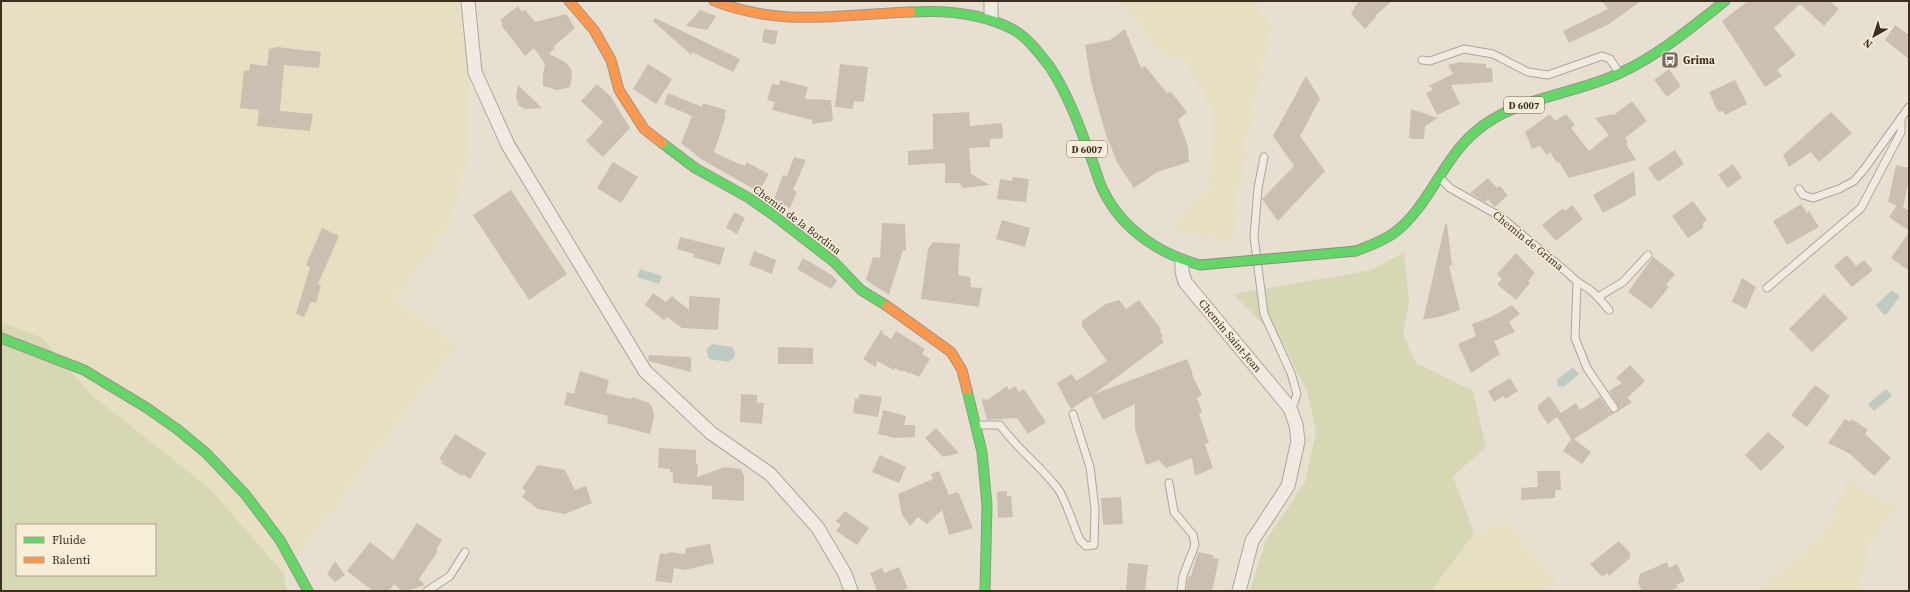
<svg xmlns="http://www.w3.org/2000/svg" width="1910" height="592" font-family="'Source Serif 4',serif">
  <rect width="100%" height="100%" fill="#e7e0d1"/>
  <!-- farmland -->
  <g fill="#e6dfc2">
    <polygon points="1,1 469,1 469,150 452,221 396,297 455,347 284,574 209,488 90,394 42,338 1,322"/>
    <polygon points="1120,1 1256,1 1270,31 1248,133 1231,243 1172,229 1211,187 1215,117 1188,62 1165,56"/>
    <polygon points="1848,480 1896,509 1868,543 1860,591 1758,591 1824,534"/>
    <polygon points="1509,523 1555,581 1543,591 1431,591 1474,533"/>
  </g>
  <!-- green -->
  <g fill="#d6d7b3" fill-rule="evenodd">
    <polygon points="1404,252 1409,301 1403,335 1416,363 1473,391 1486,447 1453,476 1474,533 1431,591 1250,591 1266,540 1305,482 1316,432 1308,394 1285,347 1233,294 1372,270"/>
    <path d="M1,322L42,338L90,394L209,488L284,574L286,591H1ZM17,525H155V575H17Z"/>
  </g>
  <!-- water -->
  <g fill="#bcccc2">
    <polygon points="640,269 662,276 659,284 637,277"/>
    <polygon points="1892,290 1900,296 1887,314 1884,315 1876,305"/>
    <polygon points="712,344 732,347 735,352 734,358 728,362 709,359 706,350"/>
    <polygon points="1573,367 1579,374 1565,386 1559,387 1557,384 1557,380"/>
    <polygon points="1886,389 1892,396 1874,411 1868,404"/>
  </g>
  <!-- building -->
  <g fill="#cbbfb2">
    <polygon points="1364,1 1392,1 1375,16 1376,17 1365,29 1351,14 1355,6 1359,2"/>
    <polygon points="1602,1 1641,1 1609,24 1569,43 1563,31 1608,9"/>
    <polygon points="1748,1 1829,1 1839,9 1824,26 1800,4 1774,28 1796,55 1777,70 1782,76 1765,87 1722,21"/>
    <polygon points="518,6 522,12 525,10 535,22 566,14 575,28 554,46 555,48 549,54 565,62 570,67 572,74 570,87 557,90 543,86 543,74 545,64 534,48 525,56 501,25 503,24 500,20"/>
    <polygon points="700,10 716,16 707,30 686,26"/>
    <polygon points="655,18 740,59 733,72 692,52 691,55 653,21"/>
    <polygon points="1895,25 1909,35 1909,59 1885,40"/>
    <polygon points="764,29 778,31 775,45 762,42"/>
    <polygon points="1125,29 1141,68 1145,66 1167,93 1171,92 1187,112 1178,120 1188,146 1189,162 1157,172 1134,188 1118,164 1106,135 1091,82 1085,45 1110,40"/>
    <polygon points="277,47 321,52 319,68 284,65 280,111 313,114 310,131 257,126 259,110 240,108 244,70 249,71 250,64 267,66 269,49"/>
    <polygon points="1460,62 1486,64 1486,68 1492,68 1493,82 1451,85 1460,104 1437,115 1426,93 1433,90 1431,87 1428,86 1453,74 1448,65"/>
    <polygon points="648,64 672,79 656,104 633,89"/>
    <polygon points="840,64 868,67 864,102 854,101 853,109 835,107"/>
    <polygon points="1669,69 1681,86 1667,97 1654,80"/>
    <polygon points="1306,76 1320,99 1300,136 1325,171 1278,221 1262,199 1294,166 1273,136"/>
    <polygon points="780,80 808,87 805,99 831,100 833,121 812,124 812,120 772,110 775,102 767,100 772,84 779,85"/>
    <polygon points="1735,80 1747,104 1725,115 1723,111 1719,112 1716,108 1709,92"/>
    <polygon points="597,84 611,97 630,128 603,157 586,141 603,122 581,101"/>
    <polygon points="518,85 542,108 525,109 519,106 516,98"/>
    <polygon points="668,93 702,107 703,103 726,110 724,115 726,116 714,152 739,164 739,163 745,166 746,162 769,174 759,192 701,159 681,143 692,116 664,104"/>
    <polygon points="1632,101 1647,121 1625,138 1628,142 1626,144 1636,160 1569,178 1559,162 1557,163 1550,152 1547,155 1540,146 1532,149 1525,132 1550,114 1555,121 1566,114 1575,125 1571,128 1589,151 1609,135 1595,118 1613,114 1614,115"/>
    <polygon points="1411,109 1438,118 1425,126 1424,139 1412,139 1412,138 1409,138"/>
    <polygon points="969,112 970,126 1002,123 1003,138 990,139 990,147 969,148 971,174 990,185 963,188 959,183 945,183 945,163 908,165 908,151 933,149 933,114"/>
    <polygon points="1831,112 1852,133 1819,162 1811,152 1789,167 1783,155"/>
    <polygon points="1675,150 1684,164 1658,182 1648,168"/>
    <polygon points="794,157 806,160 793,190 797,192 790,208 774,199 783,175 787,176"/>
    <polygon points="613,162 638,177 621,203 597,188"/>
    <polygon points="1733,164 1742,178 1728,188 1718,175"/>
    <polygon points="1896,165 1909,168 1909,179 1903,208 1888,202"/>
    <polygon points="1634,171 1636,195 1603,213 1593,195"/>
    <polygon points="1013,177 1029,179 1026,202 997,199 1000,179 1012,181"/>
    <polygon points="1488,178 1497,188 1500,186 1508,195 1495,207 1488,199 1485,202 1470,193"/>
    <polygon points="511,190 567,274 529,300 473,215"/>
    <polygon points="1693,201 1707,220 1703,223 1703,228 1688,238 1672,216"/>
    <polygon points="1801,204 1807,213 1809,211 1819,227 1787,245 1773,221"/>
    <polygon points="1572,205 1583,219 1556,241 1542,225 1563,208 1565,211"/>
    <polygon points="1897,205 1909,210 1909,231 1889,217"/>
    <polygon points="734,212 745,218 737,234 726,228"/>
    <polygon points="1002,220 1030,228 1025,247 996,239"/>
    <polygon points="882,223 905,224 906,251 903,250 889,295 866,280 873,257 880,258"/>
    <polygon points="1445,224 1447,224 1452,265 1449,266 1460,310 1442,316 1423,320"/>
    <polygon points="322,228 339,236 318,284 321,285 316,303 311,302 304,317 296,314 310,267 306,265"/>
    <polygon points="1909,232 1909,271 1891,258"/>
    <polygon points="680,237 725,248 720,265 693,257 694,254 677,249"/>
    <polygon points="933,242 960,244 958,275 970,277 971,287 982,288 979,307 921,299 928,249"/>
    <polygon points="754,251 776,260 772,274 749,265"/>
    <polygon points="1516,253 1535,273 1528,281 1530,283 1516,300 1497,284 1502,279 1497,274"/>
    <polygon points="1847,255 1856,266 1864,260 1873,270 1852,287 1834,266"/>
    <polygon points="1653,257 1675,274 1666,285 1669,287 1651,309 1628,292"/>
    <polygon points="803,258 832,275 837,281 831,289 797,269"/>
    <polygon points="1742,278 1756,287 1746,309 1732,302"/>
    <polygon points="653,293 666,302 672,296 689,310 689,296 720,298 718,330 682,328 667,317 664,320 645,305"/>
    <polygon points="1824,294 1848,318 1812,352 1789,329"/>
    <polygon points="1119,300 1126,309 1139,300 1161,329 1159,330 1163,336 1161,338 1164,342 1094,394 1187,359 1193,374 1192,375 1202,395 1197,398 1202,412 1199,414 1209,443 1205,444 1213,468 1195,476 1192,458 1166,468 1159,460 1146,465 1135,429 1135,404 1103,420 1091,396 1071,409 1066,400 1057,383 1072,374 1076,381 1107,361 1082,326 1082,321 1106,304"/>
    <polygon points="1512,305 1520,314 1509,322 1515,332 1494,341 1500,354 1471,373 1458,344 1476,336 1472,324 1491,317"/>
    <polygon points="882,329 883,334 891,339 896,331 925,349 922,354 930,359 919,377 911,373 910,374 903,370 902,372 895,368 894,370 877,361 876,367 863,359"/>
    <polygon points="778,347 813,348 813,364 778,364"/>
    <polygon points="649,355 691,357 691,372 648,361"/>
    <polygon points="1630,365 1645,381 1627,398 1632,402 1617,412 1618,406 1609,391 1622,383 1616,378"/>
    <polygon points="580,371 609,380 606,393 631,399 632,397 649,403 652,407 654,416 650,434 607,423 608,416 564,405 567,392 574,394"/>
    <polygon points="1510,378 1518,391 1505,399 1504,396 1494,402 1488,391"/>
    <polygon points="1815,385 1830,396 1807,427 1791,415"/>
    <polygon points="1007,386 1009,390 1015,386 1019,392 1024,389 1046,422 1028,434 1017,418 987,420 982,401 983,398 987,400"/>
    <polygon points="741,394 757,395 757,403 764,403 762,424 740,422"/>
    <polygon points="860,394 882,397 878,417 853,413 855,398 858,399"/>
    <polygon points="1549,396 1561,413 1576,403 1580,410 1600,397 1610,411 1616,412 1574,439 1591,452 1582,464 1563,451 1571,439 1557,417 1548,424 1538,410 1538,405"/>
    <polygon points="883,410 906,416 904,425 915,425 915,437 895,438 878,434"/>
    <polygon points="1845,419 1850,422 1852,419 1868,430 1865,434 1891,458 1874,476 1850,454 1828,443"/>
    <polygon points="936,428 959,453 943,457 925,438"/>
    <polygon points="1768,432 1785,447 1761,471 1745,455"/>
    <polygon points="455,434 486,453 470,479 463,474 462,476 441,463 443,461 439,459"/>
    <polygon points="659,448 696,450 696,464 698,464 697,477 725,467 741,469 744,476 744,501 712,499 712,486 673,483 673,473 670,472 670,469 658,468"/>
    <polygon points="880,455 906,467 899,483 872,472"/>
    <polygon points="538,465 565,470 575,490 586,486 592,503 565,514 538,509 522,497 526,491 522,488"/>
    <polygon points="939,471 949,495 957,492 959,494 973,528 949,535 942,510 927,524 918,517 910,526 902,515 898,494 933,479 931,474"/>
    <polygon points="1537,471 1560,471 1561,490 1555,490 1555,498 1521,500 1521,488 1538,487"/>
    <polygon points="1007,491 1007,496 1011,496 1013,517 998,518 997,492"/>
    <polygon points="1121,497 1123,524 1103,525 1101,498"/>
    <polygon points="845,511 869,528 857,545 836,531 841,525 836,521"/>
    <polygon points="417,523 442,540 436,550 438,551 419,579 425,585 406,591 402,591 394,584 389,591 373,591 347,571 370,542 393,560"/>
    <polygon points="1619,541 1630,553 1630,558 1609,576 1607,573 1602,577 1590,564"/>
    <polygon points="710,544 714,563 685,570 674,568 672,583 655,581 660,553 668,554 669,552 685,554 686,548"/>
    <polygon points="1198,552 1213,555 1213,558 1219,559 1212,591 1186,591 1188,577 1191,576"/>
    <polygon points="335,561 345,575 335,582 327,574"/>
    <polygon points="1667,562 1669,568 1677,564 1685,581 1676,585 1678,587 1670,591 1642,591 1638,582 1640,574"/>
    <polygon points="1128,563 1148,565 1145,591 1126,591"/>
    <polygon points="899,567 908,588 900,591 877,591 870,573 882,568 884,573"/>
  </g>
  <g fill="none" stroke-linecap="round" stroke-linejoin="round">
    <!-- lane casing -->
    <g stroke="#ada599" stroke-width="9">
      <g id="lane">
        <polyline points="1422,60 1430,61 1464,49 1493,54 1528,72 1548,75 1602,56 1610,59 1618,71"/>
        <polyline points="1264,157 1258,188 1254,237 1264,314 1291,373 1297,394 1294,403 1290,408"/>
        <path d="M1440,178L1450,188L1501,217L1569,274C1575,281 1581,284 1589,289C1597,295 1603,303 1609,310"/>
        <polyline points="1799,189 1803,195 1813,198 1839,189 1854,181 1865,168 1909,107"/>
        <polyline points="1577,283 1575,338 1587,368 1614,408"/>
        <polyline points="1767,288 1861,208 1901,132 1901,118"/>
        <polyline points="1598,297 1623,282 1648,255"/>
        <path d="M979,425H1000C1017,449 1040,465 1058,489C1065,498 1074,527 1080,540L1086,546L1094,545L1095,509L1090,467L1073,414"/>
        <polyline points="1169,483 1174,512 1193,535 1195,545 1183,576 1181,591"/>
        <polyline points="427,591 450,576 465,552"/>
      </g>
    </g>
    <!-- street casing -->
    <g stroke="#ada599" stroke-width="15">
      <g id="street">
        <polyline points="468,1 475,72 508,145 645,371 711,433 770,474 818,528 845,574 851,591"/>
        <polyline points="991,17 991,1"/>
        <polyline points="1182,261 1182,272 1185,282 1290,408 1296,425 1298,441 1288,486 1252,541 1239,591"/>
      </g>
    </g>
    <!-- fast casing -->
    <g stroke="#9c958a" stroke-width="11">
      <g id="fast">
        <path d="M911,12C945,10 983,13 1014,30C1028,38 1040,54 1050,67C1069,96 1081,130 1093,163C1097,173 1099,183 1104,192C1123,230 1160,254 1200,265"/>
        <polyline points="662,143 695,168 749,198 772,214 834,262 861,290 887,306"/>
        <path d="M1356,251C1369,246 1383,241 1394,233C1428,208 1442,160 1475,132C1515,97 1574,95 1620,73C1659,55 1692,27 1725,1"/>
        <polyline points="1,338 84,370 147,408 177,429 206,453 245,494 280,540 308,591"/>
        <polyline points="967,390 982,452 987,505 985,591"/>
      </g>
    </g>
    <!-- slow casing -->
    <g stroke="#9c958a" stroke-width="11">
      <g id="slow">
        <polyline points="569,1 594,30 611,60 619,90 644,129 662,143"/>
        <path d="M714,1C783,28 840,14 911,12"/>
        <polyline points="887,306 951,352 962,370 967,390"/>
      </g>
    </g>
    <!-- lane -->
    <use href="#lane" stroke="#efebe3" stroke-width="7"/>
    <!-- street -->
    <use href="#street" stroke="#efebe3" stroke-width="13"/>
    <!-- fast -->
    <use href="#fast" stroke="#63d668" stroke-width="9"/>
    <!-- slow -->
    <use href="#slow" stroke="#ff974d" stroke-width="9"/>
    <!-- fast-bridge casing -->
    <g stroke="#928b80" stroke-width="11" stroke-linecap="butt">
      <polyline id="fast-bridge" points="1200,265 1356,251"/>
    </g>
    <!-- fast-bridge -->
    <use href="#fast-bridge" stroke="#63d668" stroke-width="9"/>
  </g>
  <!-- icons -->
  <defs>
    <g id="bus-square" transform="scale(0.9)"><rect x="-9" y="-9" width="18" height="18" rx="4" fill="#786c5e" stroke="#f7eed8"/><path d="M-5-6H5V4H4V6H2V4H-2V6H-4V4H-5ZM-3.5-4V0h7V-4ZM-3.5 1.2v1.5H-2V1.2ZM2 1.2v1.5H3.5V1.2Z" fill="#fff"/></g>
  </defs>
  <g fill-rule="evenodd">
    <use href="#bus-square" x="1670" y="60"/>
  </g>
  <g text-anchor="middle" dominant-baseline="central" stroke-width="3" stroke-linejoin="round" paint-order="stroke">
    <!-- shield labels -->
    <g fill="#f7eed8" stroke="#756857" stroke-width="1">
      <rect x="1504" y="97" width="40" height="16" rx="3"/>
      <rect x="1067" y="141" width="40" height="16" rx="3"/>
    </g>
    <g font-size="10" font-weight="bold" fill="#3d2e20">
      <text x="1524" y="105">D 6007</text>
      <text x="1087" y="149">D 6007</text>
    </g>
    <!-- poi labels -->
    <g font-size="11" font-weight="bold" fill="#3d2e20" stroke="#f7eed8" text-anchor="start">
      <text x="1683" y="60">Grima</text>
    </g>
    <!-- street labels -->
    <g font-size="11" fill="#3d2e20" stroke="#f7eed8">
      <text transform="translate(797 220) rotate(37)">Chemin de la Bordina</text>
      <text transform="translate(1528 241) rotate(39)">Chemin de Grima</text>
      <text transform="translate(1230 336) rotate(50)">Chemin Saint-Jean</text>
    </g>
  </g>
  <!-- border -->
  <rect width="1910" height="592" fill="none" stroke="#3d2e20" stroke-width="4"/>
  <!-- legend -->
  <rect x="16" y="524" width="140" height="52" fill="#f7eed8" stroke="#ada18e"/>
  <rect x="24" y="537" width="20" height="6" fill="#63d668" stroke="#ada18e"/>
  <text x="52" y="544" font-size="12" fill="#3d2e20">Fluide</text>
  <rect x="24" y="557" width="20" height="6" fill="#ff974d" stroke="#ada18e"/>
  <text x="52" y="564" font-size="12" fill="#3d2e20">Ralenti</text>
  <!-- north arrow -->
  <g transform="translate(1874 36) rotate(219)" stroke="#f7eed8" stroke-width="3" paint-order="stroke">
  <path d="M0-3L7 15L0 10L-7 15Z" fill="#3d2e20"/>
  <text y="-6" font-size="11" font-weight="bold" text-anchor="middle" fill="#3d2e20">N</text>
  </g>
</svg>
